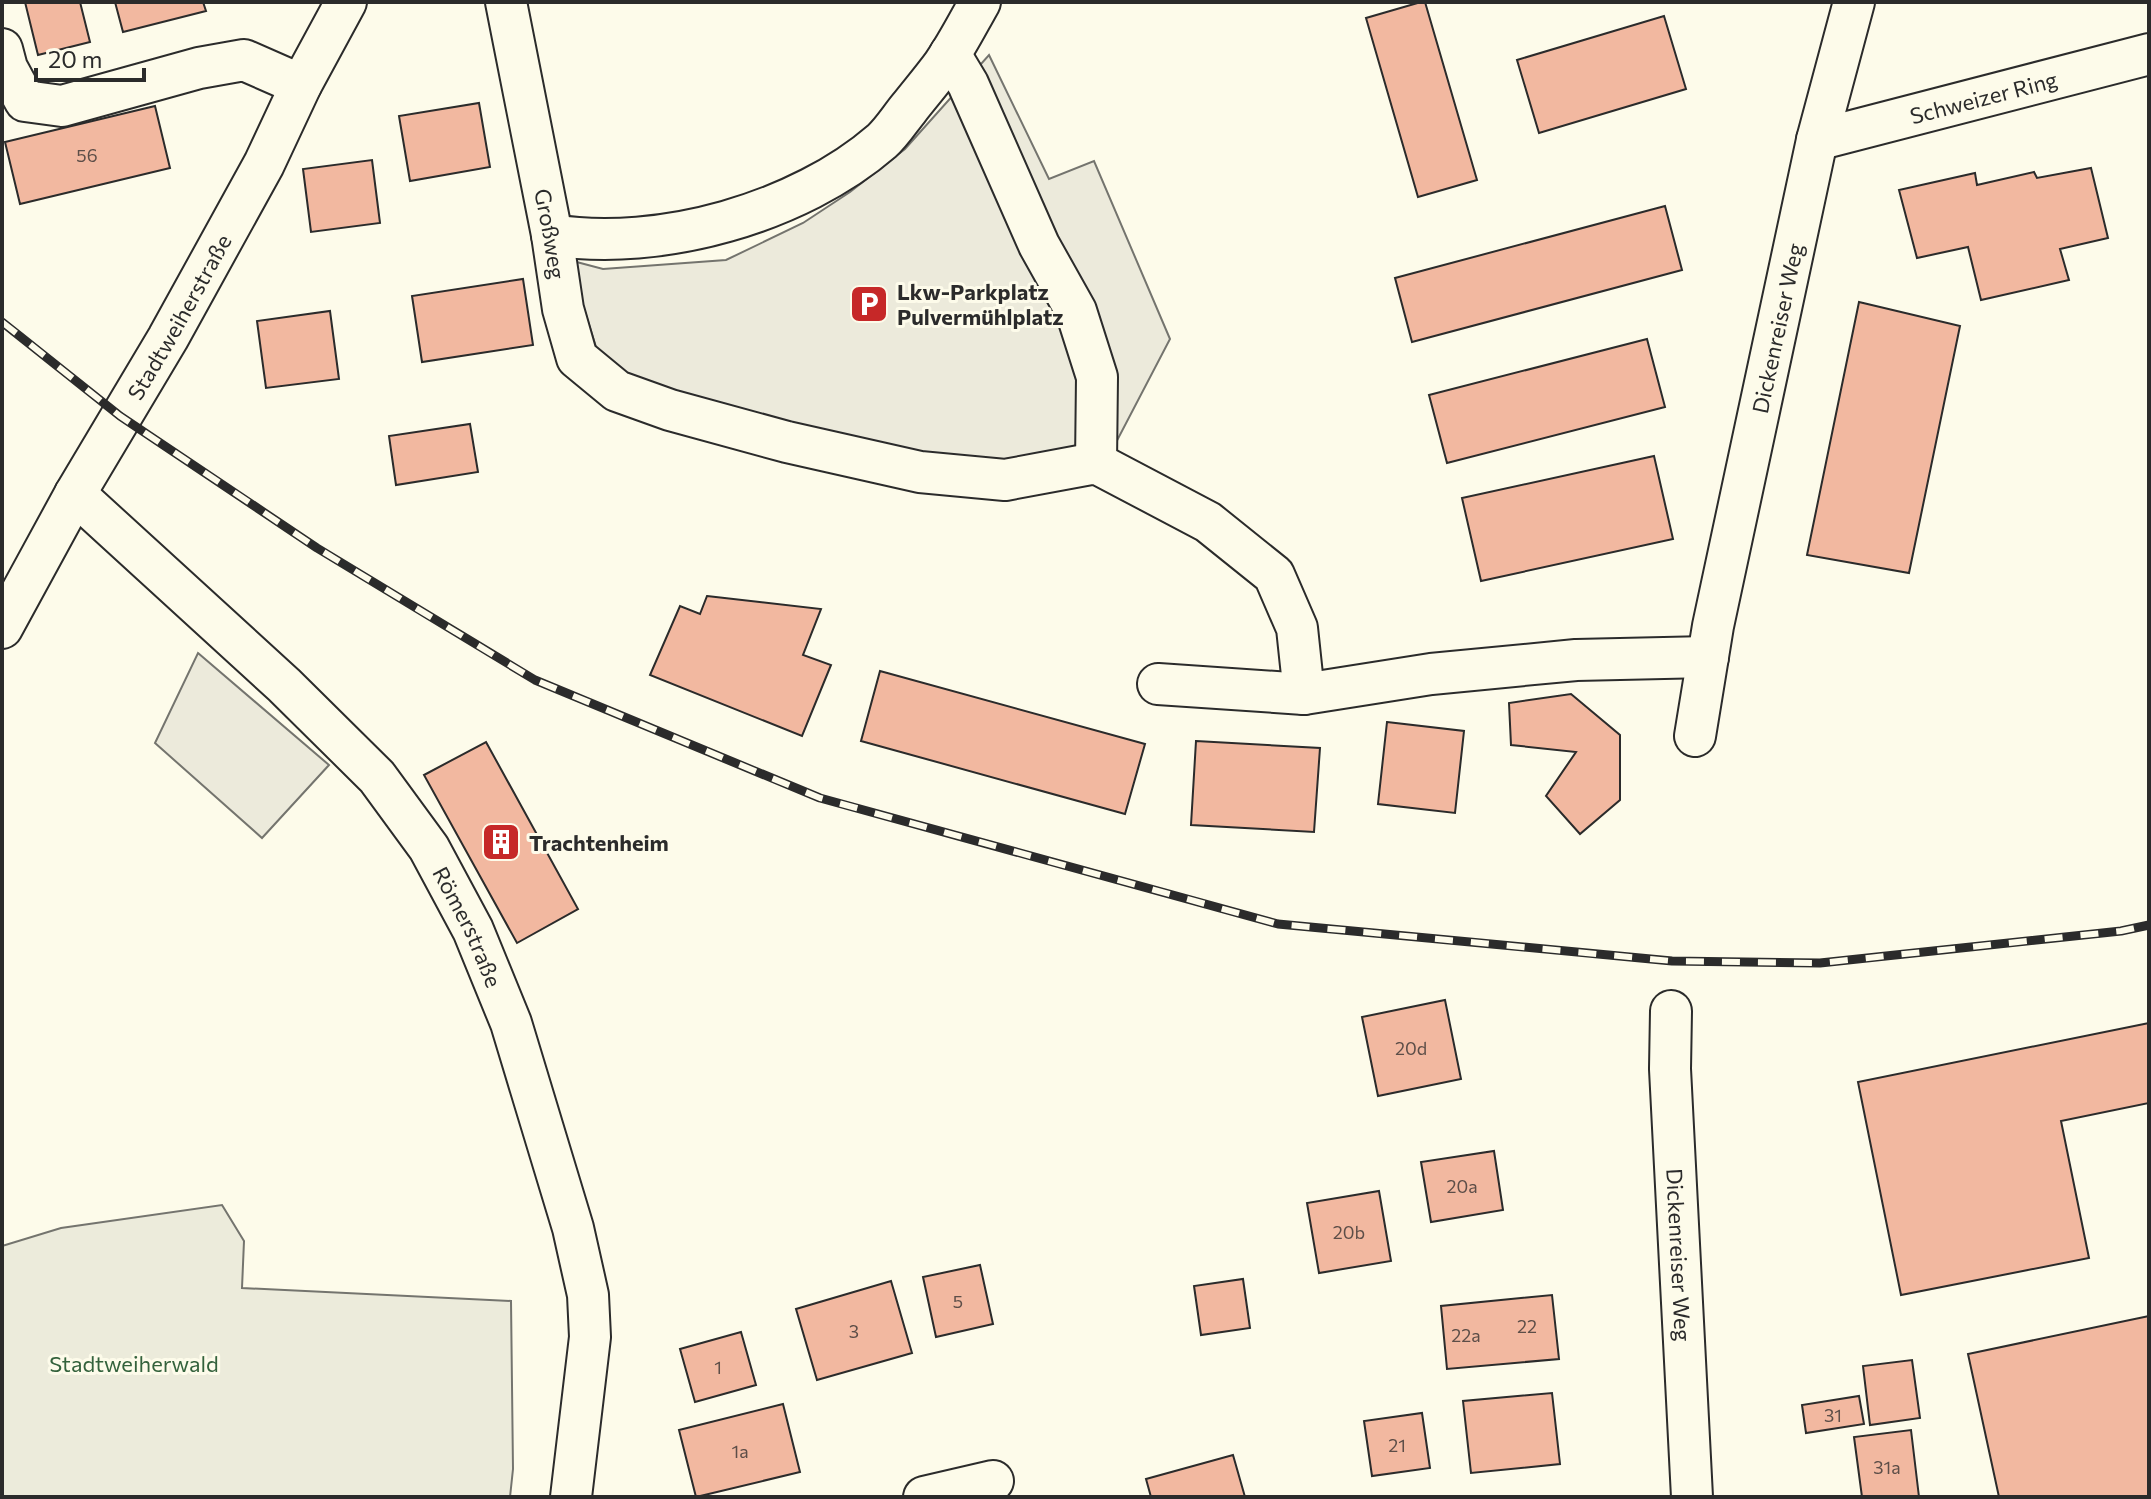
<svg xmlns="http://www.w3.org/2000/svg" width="2151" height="1499" font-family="Commissioner,sans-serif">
  <rect width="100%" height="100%" fill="#fdfbea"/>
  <!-- green -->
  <polygon fill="#ecebdb" stroke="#74746e" stroke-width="2" points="222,1205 244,1241 242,1288 511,1301 513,1469 510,1497 2,1497 2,1246 61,1228"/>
  <!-- parking -->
  <g fill="#eceadb" stroke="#74746e" stroke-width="2">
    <polygon points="989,55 1049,179 1094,161 1170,339 1110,454 1009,490 619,377 596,347 569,260 603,269 726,260 803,223 850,192 905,149"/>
    <polygon points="198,653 329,765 262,838 155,743"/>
  </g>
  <!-- building -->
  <g fill="#f2b8a0" stroke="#2b2b2b" stroke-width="2">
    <polygon points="25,2 80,2 90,42 38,55"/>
    <polygon points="115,2 203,2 206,11 123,32"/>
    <polygon points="1421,2 1425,2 1477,180 1418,197 1366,18"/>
    <polygon points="1664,16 1686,89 1539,133 1517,60"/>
    <polygon points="479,103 490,167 410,181 399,116"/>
    <polygon points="155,106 170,168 20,204 5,142"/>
    <polygon points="372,160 380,223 311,232 303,169"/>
    <polygon points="2091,168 2108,238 2060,249 2069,280 1981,300 1968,247 1917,258 1899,190 1975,173 1977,185 2034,172 2037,178"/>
    <polygon points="1665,206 1682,270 1412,342 1395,278"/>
    <polygon points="523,279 533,345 422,362 412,296"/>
    <polygon points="1859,302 1960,326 1909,573 1807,555"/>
    <polygon points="330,311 339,379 266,388 257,321"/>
    <polygon points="1647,339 1665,407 1447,463 1429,395"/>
    <polygon points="470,424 478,472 396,485 389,436"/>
    <polygon points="1654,456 1673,539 1481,581 1462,498"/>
    <polygon points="707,596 821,609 803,655 831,665 802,736 650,675 680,606 700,614"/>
    <polygon points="880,671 1145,744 1125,814 861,741"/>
    <polygon points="1571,694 1620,735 1620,800 1580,834 1546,796 1576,752 1511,745 1509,703"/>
    <polygon points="1387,722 1464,731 1455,813 1378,804"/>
    <polygon points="1196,741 1320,748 1314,832 1191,825"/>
    <polygon points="486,742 578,909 517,943 424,775"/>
    <polygon points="1445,1000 1461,1079 1378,1096 1362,1017"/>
    <polygon points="2149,1023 2149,1103 2061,1121 2089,1258 1901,1295 1858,1082"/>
    <polygon points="1494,1151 1503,1210 1431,1222 1421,1162"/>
    <polygon points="1379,1191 1391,1261 1319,1273 1307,1203"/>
    <polygon points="980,1265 993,1324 936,1337 923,1277"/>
    <polygon points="1243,1279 1250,1328 1201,1335 1194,1286"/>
    <polygon points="891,1281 912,1353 817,1380 796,1309"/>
    <polygon points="1552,1295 1559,1359 1447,1369 1441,1306"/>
    <polygon points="2149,1316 2149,1497 1999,1497 1968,1354"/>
    <polygon points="741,1332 756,1385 695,1402 680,1349"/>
    <polygon points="1912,1360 1920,1418 1870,1425 1863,1366"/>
    <polygon points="1552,1393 1560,1464 1471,1473 1463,1401"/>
    <polygon points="1859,1396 1864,1424 1806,1433 1802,1405"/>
    <polygon points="783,1404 800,1472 696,1497 679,1430"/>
    <polygon points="1422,1413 1430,1468 1372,1476 1364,1421"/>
    <polygon points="1911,1430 1919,1497 1862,1497 1854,1437"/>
    <polygon points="1233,1455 1245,1497 1151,1497 1146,1479"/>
  </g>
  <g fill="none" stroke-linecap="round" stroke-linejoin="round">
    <!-- minor casing -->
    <g stroke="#2b2b2b" stroke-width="44">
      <g id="minor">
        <path id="s1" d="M506,2L552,235L563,309L577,358L617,391L670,410L787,442L920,472L1005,480L1096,463L1208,522L1274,575L1297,628L1304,694"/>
        <polyline points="2,49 7,68 25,101 62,106 199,68 244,60 301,85"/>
        <polyline points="950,54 968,84 1039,245 1076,311 1097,377 1096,463"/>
        <path id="s2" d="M1817,140L2149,54"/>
        <path d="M552,235C660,252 799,213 882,141C892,132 900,119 909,108C920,94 932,80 943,65C957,45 968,23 980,2"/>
        <path id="s3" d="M75,494L284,685L377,777L429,848L473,930L511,1023L573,1228L588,1295L590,1337L571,1497"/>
        <path id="s4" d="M2,628L75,494L168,338L264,164L301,85L346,2"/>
        <polyline points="1158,684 1304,694 1431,674 1576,660 1708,657"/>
        <path id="s5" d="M1695,736L1713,626L1817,140L1854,2"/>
        <path id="s6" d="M1671,1011L1670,1069L1692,1497"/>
        <polyline points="924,1497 993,1481"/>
      </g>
    </g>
    <!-- minor -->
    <use href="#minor" stroke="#fdfbea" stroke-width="40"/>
    <!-- rail casing -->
    <g stroke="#2b2b2b" stroke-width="9">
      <polyline id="rail" points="2,322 120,416 317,548 535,680 820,798 1278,924 1672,961 1820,963 2121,931 2149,925"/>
    </g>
    <!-- rail -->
    <use href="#rail" stroke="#fdfbea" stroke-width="6" stroke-dasharray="18" stroke-linecap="butt"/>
  </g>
  <!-- icons -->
  <defs>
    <g id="parking-square" transform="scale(2)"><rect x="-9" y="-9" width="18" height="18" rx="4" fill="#c62828" stroke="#fdfbea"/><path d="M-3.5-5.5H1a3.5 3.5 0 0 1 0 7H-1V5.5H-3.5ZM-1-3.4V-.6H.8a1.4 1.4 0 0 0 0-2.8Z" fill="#fff"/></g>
    <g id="building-square" transform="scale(2)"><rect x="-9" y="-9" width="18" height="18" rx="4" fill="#c62828" stroke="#fdfbea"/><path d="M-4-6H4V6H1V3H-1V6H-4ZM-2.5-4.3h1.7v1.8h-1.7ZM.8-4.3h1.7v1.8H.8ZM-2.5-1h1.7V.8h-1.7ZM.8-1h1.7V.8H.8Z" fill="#fff"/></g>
  </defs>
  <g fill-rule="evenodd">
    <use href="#parking-square" x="869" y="304"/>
    <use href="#building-square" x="501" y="842"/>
  </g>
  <g text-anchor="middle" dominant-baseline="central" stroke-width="6" stroke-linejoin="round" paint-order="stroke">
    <!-- number labels -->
    <g font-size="18" fill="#5d4e48">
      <text x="87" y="155">56</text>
      <text x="1411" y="1048">20d</text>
      <text x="1462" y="1186">20a</text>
      <text x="1349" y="1232">20b</text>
      <text x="958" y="1301">5</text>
      <text x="1527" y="1326">22</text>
      <text x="854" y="1331">3</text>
      <text x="1466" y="1335">22a</text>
      <text x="718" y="1367">1</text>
      <text x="1833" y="1415">31</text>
      <text x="1397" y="1445">21</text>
      <text x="740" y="1451">1a</text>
      <text x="1887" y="1467">31a</text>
    </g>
    <!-- street labels -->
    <g font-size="22" fill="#2b2b2b" stroke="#fdfbea">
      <text stroke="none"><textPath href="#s2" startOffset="172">Schweizer Ring</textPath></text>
      <text stroke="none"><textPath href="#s1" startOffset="236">Großweg</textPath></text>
      <text stroke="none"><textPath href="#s4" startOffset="358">Stadtweiherstraße</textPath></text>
      <text stroke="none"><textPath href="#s5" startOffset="416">Dickenreiser Weg</textPath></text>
      <text stroke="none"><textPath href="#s3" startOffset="590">Römerstraße</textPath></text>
      <text stroke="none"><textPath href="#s6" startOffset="244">Dickenreiser Weg</textPath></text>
    </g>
    <!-- poi labels -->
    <g font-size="22" font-weight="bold" fill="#2b2b2b" stroke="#fdfbea" text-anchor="start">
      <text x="897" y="291">Lkw-Parkplatz<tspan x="897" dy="25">Pulvermühlplatz</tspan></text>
      <text x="529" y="842">Trachtenheim</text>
    </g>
    <!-- park labels -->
    <g font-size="22" fill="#34623c" stroke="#fdfbea">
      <text x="134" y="1363">Stadtweiherwald</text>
    </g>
  </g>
  <!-- border -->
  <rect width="2151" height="1499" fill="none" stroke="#2b2b2b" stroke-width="8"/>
  <!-- scale -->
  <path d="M36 68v12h108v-12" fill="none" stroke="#2b2b2b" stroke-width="4"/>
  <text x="48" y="68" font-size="24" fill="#2b2b2b" stroke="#fdfbea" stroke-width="6" paint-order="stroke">20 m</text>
</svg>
